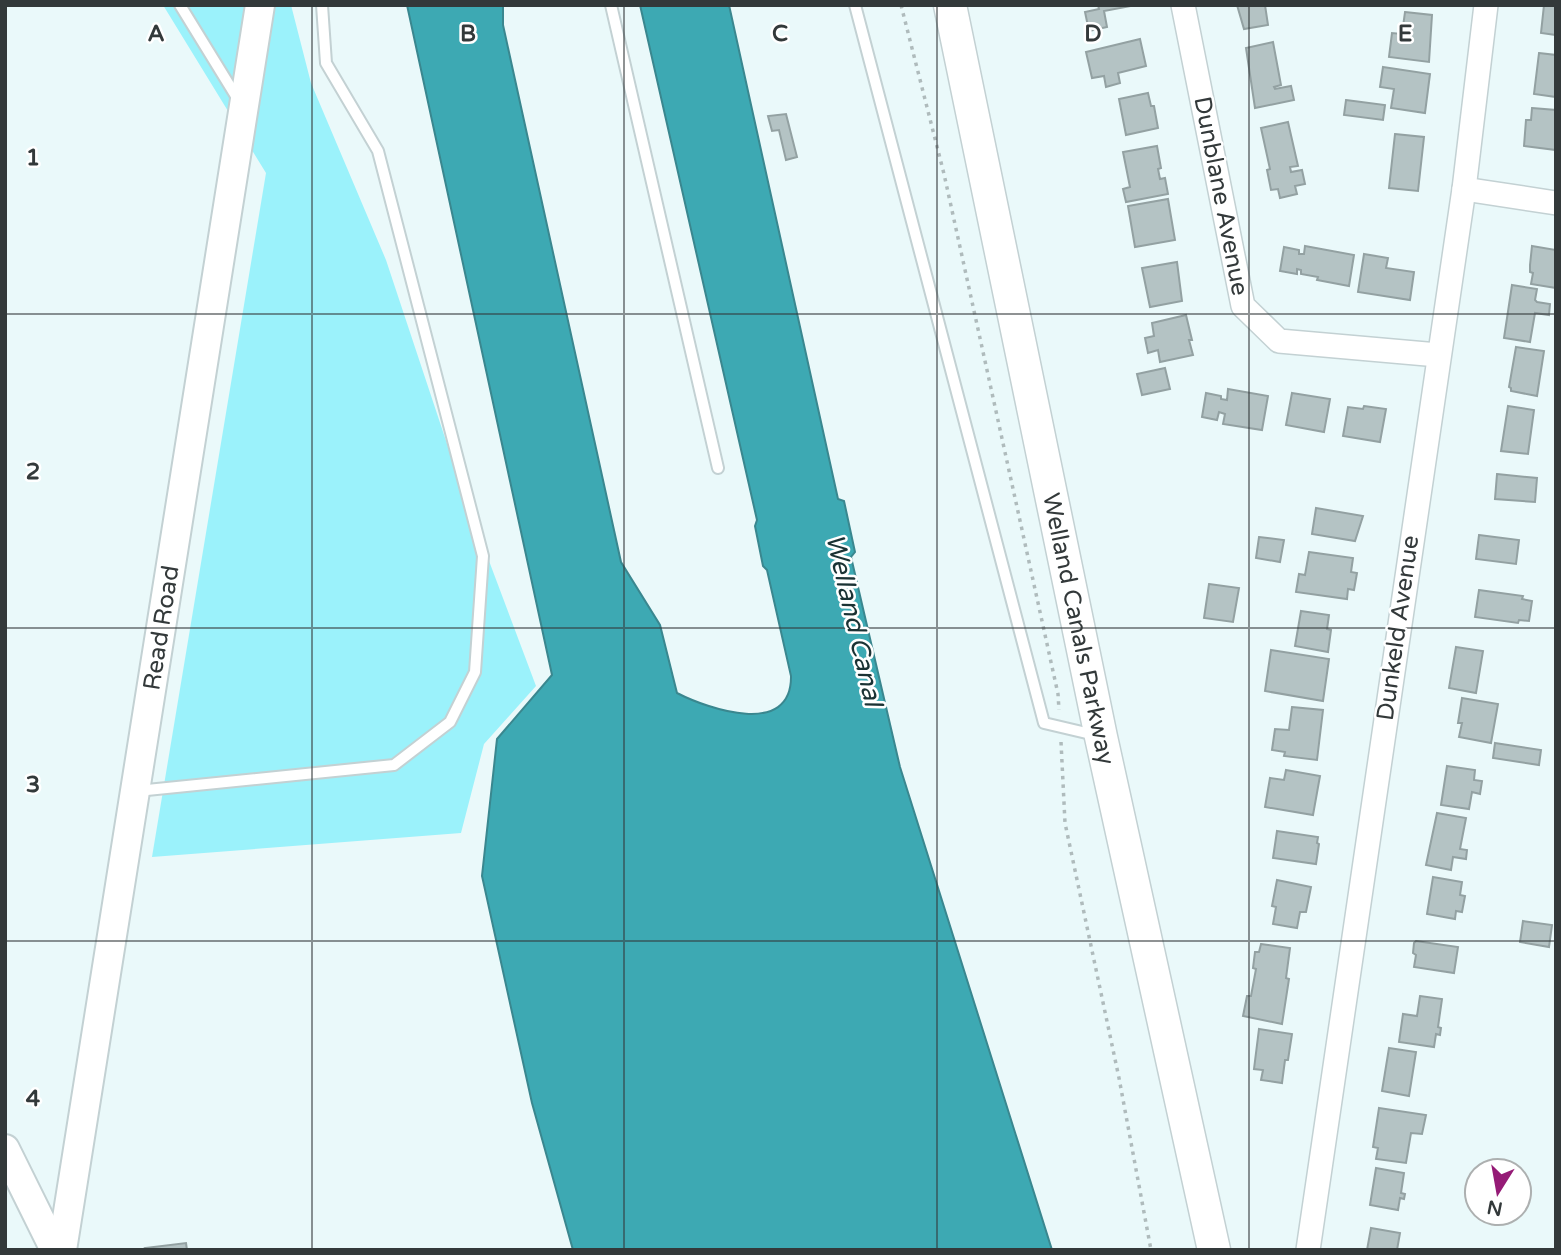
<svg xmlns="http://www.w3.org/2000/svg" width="1561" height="1255" font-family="'Varela Round',sans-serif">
  <rect width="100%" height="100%" fill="#eaf9fa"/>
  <!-- green -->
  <polygon fill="#9bf2fb" points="163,5 291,5 311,83 386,260 462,489 536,686 484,744 461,833 152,857 266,173"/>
  <!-- water -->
  <path fill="#3da9b3" stroke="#3a878f" stroke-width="2" d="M407,5H503V25L621,562L660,625L677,693C708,709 792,738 791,676L767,570L763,566L755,526L757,520L640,5H729L838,499L844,501L855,552L851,557L900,767L1052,1250H573L532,1103L482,876L497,739L552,675Z"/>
  <!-- building -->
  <g fill="#b4c3c4" stroke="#93a1a2" stroke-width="2">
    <polygon points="1098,5 1131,5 1131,6 1104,11 1107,27 1089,31 1085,12 1099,9"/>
    <polygon points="1237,5 1265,5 1268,25 1244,29"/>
    <polygon points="1544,5 1556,5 1556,35 1541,33"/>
    <polygon points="1405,12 1432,15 1429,62 1389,57 1392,33 1402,34"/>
    <polygon points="1140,39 1146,66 1118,73 1120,83 1106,87 1104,76 1092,78 1086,52"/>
    <polygon points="1273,42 1281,85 1274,87 1275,89 1291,86 1294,100 1255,108 1246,48"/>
    <polygon points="1539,53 1556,55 1556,97 1534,94"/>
    <polygon points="1383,67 1430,74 1425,113 1391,108 1394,89 1380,87"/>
    <polygon points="1148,93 1151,106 1154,106 1158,128 1126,135 1119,99"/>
    <polygon points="1346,100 1385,105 1383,120 1344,115"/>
    <polygon points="1532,108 1556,110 1556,150 1524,146 1526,120 1531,120"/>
    <polygon points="786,114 797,157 786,160 779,130 772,131 768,116"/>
    <polygon points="1288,122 1298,166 1290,167 1291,172 1302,170 1305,184 1295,186 1297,194 1280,198 1278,189 1271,190 1267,170 1270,169 1261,128"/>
    <polygon points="1395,134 1424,137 1418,191 1389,188"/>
    <polygon points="1157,146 1161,168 1158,169 1160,179 1165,178 1168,194 1126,202 1123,189 1130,187 1123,152"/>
    <polygon points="1168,199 1175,240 1135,247 1128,206"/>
    <polygon points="1305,246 1354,255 1349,286 1317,280 1318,277 1301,274 1301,270 1297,269 1297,274 1280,271 1284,247 1299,250 1299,254 1304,254"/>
    <polygon points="1532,246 1556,250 1556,288 1531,284 1533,273 1530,272 1530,265"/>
    <polygon points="1364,254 1388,258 1386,268 1414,272 1410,300 1358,292"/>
    <polygon points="1177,262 1182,301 1150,307 1142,268"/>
    <polygon points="1512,285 1537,289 1535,300 1537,302 1550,304 1549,315 1535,313 1530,342 1504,338"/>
    <polygon points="1186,315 1192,340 1189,340 1193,355 1160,362 1158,350 1148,353 1145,338 1154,336 1152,323"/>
    <polygon points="1516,347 1544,351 1537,396 1511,391 1511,388 1509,387"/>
    <polygon points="1165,368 1170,389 1142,395 1137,374"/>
    <polygon points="1228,389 1268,396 1262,430 1223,424 1225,414 1219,412 1217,420 1202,417 1206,393 1221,396 1221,399 1227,400"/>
    <polygon points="1292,393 1330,399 1324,432 1286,425"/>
    <polygon points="1364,406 1386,409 1380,442 1343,436 1348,407 1363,409"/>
    <polygon points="1508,406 1534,410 1528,454 1501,451"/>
    <polygon points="1497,474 1537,478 1535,502 1495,499"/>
    <polygon points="1316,508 1363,516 1355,541 1312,534"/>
    <polygon points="1479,535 1519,540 1516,564 1476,559"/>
    <polygon points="1259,537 1284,540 1280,562 1256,558"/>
    <polygon points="1309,552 1353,558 1351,572 1357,573 1354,590 1348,589 1347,599 1296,592 1299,574 1305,575"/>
    <polygon points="1209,584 1239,588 1233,622 1204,618"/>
    <polygon points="1479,590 1523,596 1522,599 1532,601 1529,621 1519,620 1518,623 1475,617"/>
    <polygon points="1301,611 1329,615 1327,629 1331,630 1328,652 1295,646"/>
    <polygon points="1456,647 1483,651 1476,693 1449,688"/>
    <polygon points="1271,650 1329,659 1323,701 1265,691"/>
    <polygon points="1462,698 1498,704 1491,743 1459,737 1462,723 1458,723"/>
    <polygon points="1292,707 1323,710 1317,760 1284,756 1285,752 1272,750 1275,729 1289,730"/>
    <polygon points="1495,743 1541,750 1539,765 1493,758"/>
    <polygon points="1447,766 1475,770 1474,780 1482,781 1480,794 1472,792 1469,809 1441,805"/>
    <polygon points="1286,770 1320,776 1313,815 1265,807 1270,778 1284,780"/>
    <polygon points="1437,813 1466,818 1460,849 1467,850 1466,859 1453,857 1451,870 1426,865"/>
    <polygon points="1277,831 1318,837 1317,843 1319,844 1316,864 1273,858"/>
    <polygon points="1433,877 1462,882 1460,895 1465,896 1462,912 1456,911 1455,919 1427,914"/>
    <polygon points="1277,880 1311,887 1306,912 1300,912 1297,928 1273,924 1276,907 1272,906"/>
    <polygon points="1523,921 1552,925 1549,947 1520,942"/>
    <polygon points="1416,941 1458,947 1454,973 1414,967 1416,955 1413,953 1414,943"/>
    <polygon points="1261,944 1290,948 1286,978 1289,979 1282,1024 1243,1016 1247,996 1251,996 1256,969 1253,968 1255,952 1259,952"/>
    <polygon points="1420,996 1442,999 1438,1027 1441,1028 1440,1035 1436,1034 1434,1047 1399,1042 1403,1014 1417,1016"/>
    <polygon points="1259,1029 1292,1034 1288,1060 1285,1060 1282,1083 1261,1080 1263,1070 1254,1069"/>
    <polygon points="1389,1048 1416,1052 1409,1096 1382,1091"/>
    <polygon points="1379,1108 1426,1115 1422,1134 1411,1133 1406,1163 1376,1159 1378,1148 1373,1147"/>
    <polygon points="1376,1168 1404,1173 1401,1193 1405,1194 1404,1199 1400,1198 1398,1210 1370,1205"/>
    <polygon points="1371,1228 1400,1233 1397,1250 1367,1250"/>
    <polygon points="186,1243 187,1250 146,1250 145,1248"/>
  </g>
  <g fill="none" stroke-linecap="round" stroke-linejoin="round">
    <!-- service casing -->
    <g stroke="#c3d1d3" stroke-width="14">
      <g id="service">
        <polyline points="180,5 239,101"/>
        <polyline points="611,5 718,468"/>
        <polyline points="855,5 1044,723 1095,735"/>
        <polyline points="137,791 394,765 450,722 475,672 483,556 378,151 326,63 322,5"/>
      </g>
    </g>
    <!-- minor casing -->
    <g stroke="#c3d1d3" stroke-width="26">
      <g id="minor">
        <polyline points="1183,5 1243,306 1279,341 1438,355"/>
        <polyline points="1464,189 1556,203"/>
        <polyline points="1308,1250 1464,189 1486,5"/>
      </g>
    </g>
    <!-- tertiary casing -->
    <g stroke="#c3d1d3" stroke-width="32">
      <g id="tertiary">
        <polyline points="5,1149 55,1250"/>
        <path id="s1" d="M62,1250L260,5"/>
      </g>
    </g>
    <!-- secondary casing -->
    <g stroke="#c3d1d3" stroke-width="35">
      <g id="secondary">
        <path id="s2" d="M950,5L1101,737L1214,1250"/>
      </g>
    </g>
    <!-- path -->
    <g stroke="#afbbbc" stroke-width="3.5" stroke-dasharray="3.5 5" stroke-linecap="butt">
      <polyline points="901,5 944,174 1058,694 1059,710"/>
      <polyline points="1061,742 1065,823 1119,1078 1151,1250"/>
    </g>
    <!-- service -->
    <use href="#service" stroke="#fff" stroke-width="10"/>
    <!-- minor -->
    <use href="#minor" stroke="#fff" stroke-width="23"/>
    <!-- tertiary -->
    <use href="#tertiary" stroke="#fff" stroke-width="28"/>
    <!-- secondary -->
    <use href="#secondary" stroke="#fff" stroke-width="32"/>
  </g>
  <!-- grid -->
  <path fill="none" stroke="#33393a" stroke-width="2" stroke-opacity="0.55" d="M312,5V1250M624,5V1250M937,5V1250M1249,5V1250M5,314H1556M5,628H1556M5,941H1556"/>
  <g text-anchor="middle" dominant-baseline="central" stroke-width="5" stroke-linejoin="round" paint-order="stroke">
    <!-- street labels -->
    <g font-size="24" fill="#33393a" stroke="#fff">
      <text transform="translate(1221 196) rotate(79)">Dunblane Avenue</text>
      <text stroke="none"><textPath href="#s1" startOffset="630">Read Road</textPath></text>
      <text stroke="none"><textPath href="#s2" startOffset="637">Welland Canals Parkway</textPath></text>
      <text transform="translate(1398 628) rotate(-82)">Dunkeld Avenue</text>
    </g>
    <!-- water labels -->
    <g font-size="26" font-style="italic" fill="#1a3234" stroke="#fff">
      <text transform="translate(854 620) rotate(77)">Welland Canal</text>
    </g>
  </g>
  <g font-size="23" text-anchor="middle" font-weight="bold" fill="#33393a" stroke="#fff" stroke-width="5" stroke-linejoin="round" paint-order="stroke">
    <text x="156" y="41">A</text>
    <text x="468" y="41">B</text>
    <text x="780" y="41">C</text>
    <text x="1093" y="41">D</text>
    <text x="1405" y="41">E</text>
    <text x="33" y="165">1</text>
    <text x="33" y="479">2</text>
    <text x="33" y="792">3</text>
    <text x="33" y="1106">4</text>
  </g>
  <!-- border -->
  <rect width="1561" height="1255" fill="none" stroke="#33393a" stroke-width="14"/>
  <!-- north arrow -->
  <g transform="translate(1498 1192) rotate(191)"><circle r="33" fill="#ffffff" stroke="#adb0b0" stroke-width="2"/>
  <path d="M0-5L12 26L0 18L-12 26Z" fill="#951b76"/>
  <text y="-10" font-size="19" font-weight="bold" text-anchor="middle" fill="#33393a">N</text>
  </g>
</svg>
